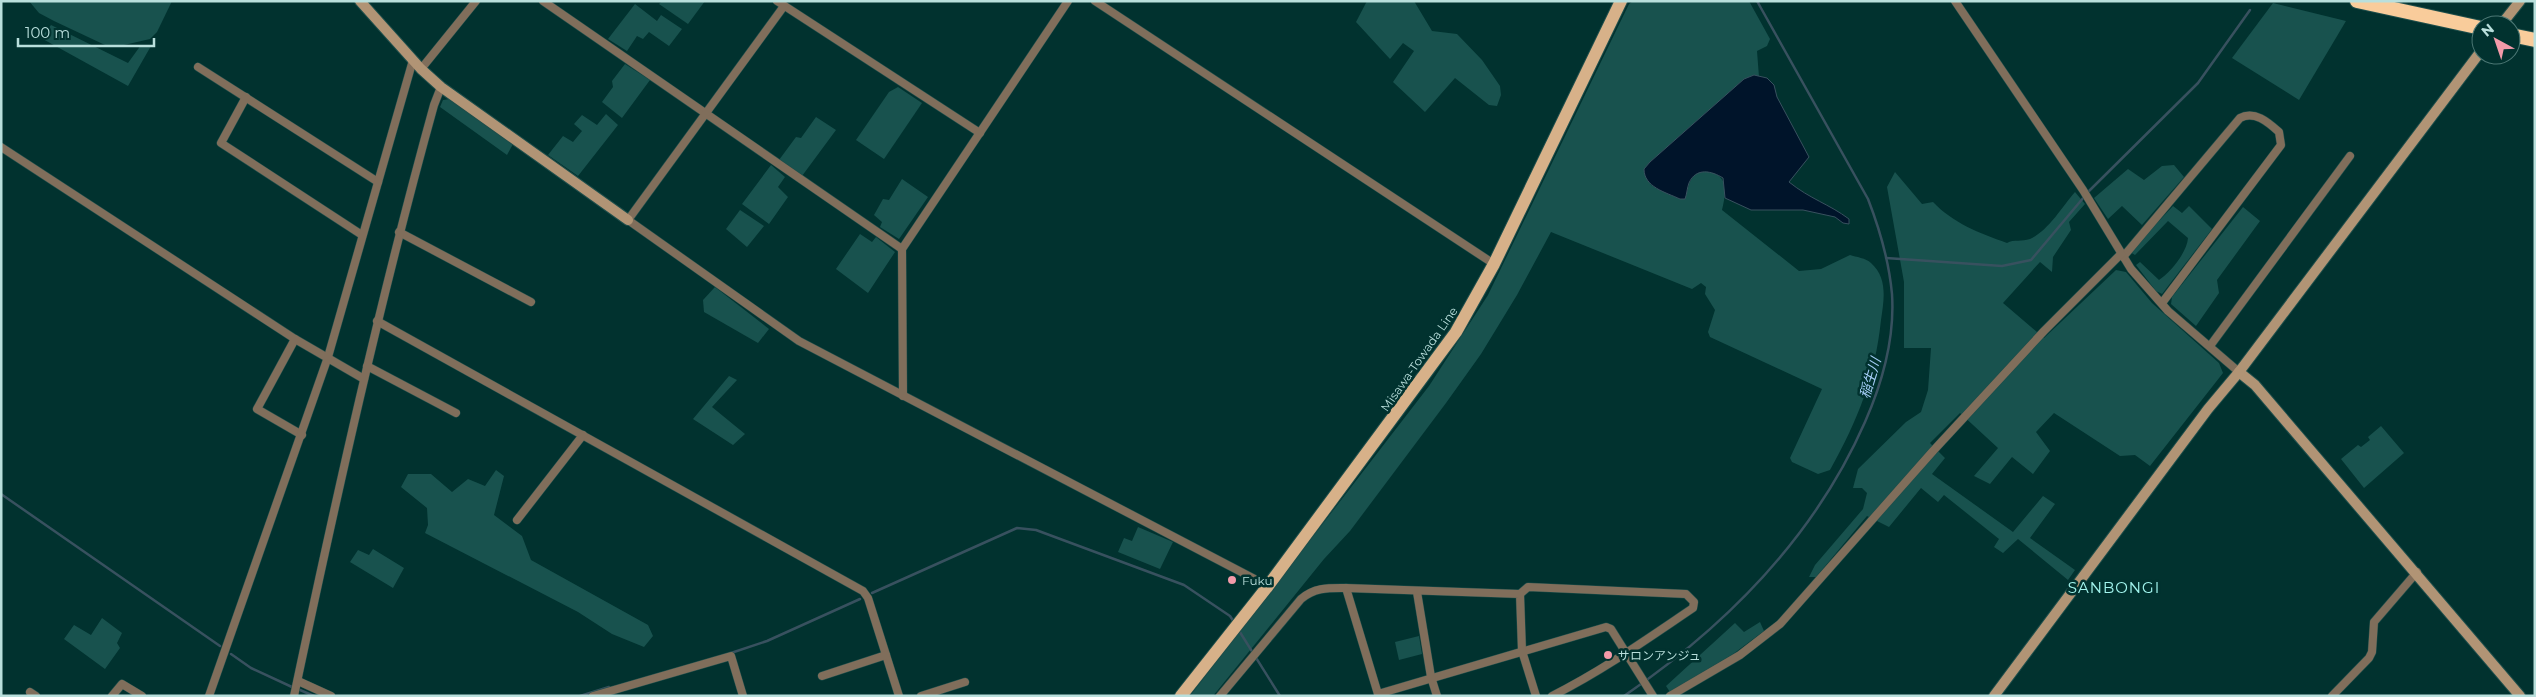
<svg xmlns="http://www.w3.org/2000/svg" width="2536" height="697" font-family="Montserrat,'Noto Sans JP',sans-serif">
  <rect width="100%" height="100%" fill="#01322f"/>
  <!-- green -->
  <g fill="#18524e">
    <polygon points="29,1 172,1 157,32 150,39 124,45 105,45 54,21 39,13"/>
    <polygon points="662,1 705,1 688,24 659,4"/>
    <polygon points="1367,1 1414,1 1432,31 1457,34 1482,60 1500,86 1501,95 1497,106 1489,105 1455,78 1425,112 1393,82 1414,51 1403,43 1390,59 1356,22"/>
    <path d="M1633,1H1749L1770,39L1767,46L1757,51L1759,77L1754,75L1744,79L1650,162L1644,169L1651,185L1680,199L1685,198C1688,191 1688,182 1694,176C1698,172 1703,170 1708,171C1729,175 1726,193 1722,210L1799,271L1821,269L1850,255C1856,257 1866,258 1871,263C1888,278 1884,300 1881,320C1875,377 1858,420 1830,470L1818,474L1792,462L1790,458L1822,389L1710,337L1708,332L1715,310L1705,294L1706,287L1701,283L1692,289L1551,232L1517,295L1481,354L1446,403L1350,531L1324,559L1213,696H1190L1429,386L1488,295L1629,4Z"/>
    <polygon points="2273,3 2346,21 2299,100 2232,58"/>
    <polygon points="635,4 657,21 661,15 682,29 669,46 649,32 643,39 637,36 627,51 608,39"/>
    <polygon points="51,25 128,63 141,45 151,46 128,86 41,38"/>
    <polygon points="625,64 650,80 622,118 602,102 613,87 612,81"/>
    <polygon points="898,87 922,103 884,159 856,140 889,92"/>
    <polygon points="450,99 513,144 507,155 440,107 443,100"/>
    <polygon points="606,114 618,125 578,176 548,155 563,136 573,142 582,131 574,124 582,115 597,125"/>
    <polygon points="816,117 836,130 802,176 779,160 796,137 801,138"/>
    <polygon points="771,165 785,177 778,187 788,197 769,224 742,204"/>
    <polygon points="2174,165 2184,177 2142,225 2122,206 2108,219 2094,198 2128,169 2144,180 2162,166"/>
    <path d="M1895,172L1922,204L1933,202C1953,223 1979,233 2007,243C2014,239 2022,242 2030,239C2048,231 2062,207 2075,192L2085,204L2069,222L2071,230L2053,257L2052,272L2040,262L2003,303L2044,338L2116,270L2126,272L2152,303L2219,363L2223,373L2150,466L2135,455L2120,456L2054,413L2036,432L2050,451L2033,474L2012,457L1990,484L1974,476L1998,448L1960,413L1930,443L1945,458L1932,474L2013,532L2043,496L2055,504L2030,538L2075,570L2068,580L2018,539L2003,553L1994,547L1999,539L1944,495L1938,502L1921,488L1889,527L1867,516L1816,577H1809L1815,565L1863,509L1867,493L1862,488H1853L1858,469L1906,422L1921,412L1928,390L1931,348H1904V282L1887,187Z"/>
    <polygon points="902,179 928,197 899,239 880,227 882,222 874,215 883,199 889,200"/>
    <path d="M2173,206L2182,213L2189,206L2212,229L2162,294L2156,291L2136,265L2140,262L2159,280C2171,272 2187,252 2188,238L2168,221L2135,255L2130,252Z"/>
    <polygon points="2243,207 2260,221 2217,280 2219,293 2196,326 2171,304 2172,297"/>
    <polygon points="740,210 764,226 747,247 726,229"/>
    <polygon points="860,234 872,242 876,237 895,252 868,293 836,269"/>
    <polygon points="715,287 769,329 758,343 704,312 703,300"/>
    <polygon points="729,376 737,380 712,407 745,434 733,445 693,419"/>
    <polygon points="2381,426 2404,453 2364,488 2341,459 2358,445 2361,447 2370,440 2368,437"/>
    <polygon points="496,470 504,476 494,515 522,536 531,560 648,625 653,636 644,647 612,634 578,612 425,533 428,525 427,508 401,487 408,474 431,474 452,492 468,479 485,486"/>
    <polygon points="1138,527 1173,542 1160,569 1118,552 1124,538 1132,541"/>
    <polygon points="373,549 404,568 393,588 350,562 358,550 369,555"/>
    <polygon points="102,618 122,633 117,643 120,648 105,669 64,639 74,625 91,635"/>
    <polygon points="1760,622 1764,631 1733,654 1670,692 1666,686 1735,623 1744,632"/>
    <polygon points="1419,636 1422,654 1399,660 1395,642"/>
  </g>
  <!-- water -->
  <path fill="#00142a" stroke="#38515f" d="M1754,75L1767,78L1774,85L1777,97L1809,157L1789,182C1810,199 1829,204 1849,219V224L1843,223L1835,217L1803,210H1751L1725,198L1723,178C1712,171 1696,167 1689,183C1687,188 1687,194 1685,199H1680C1665,192 1644,187 1644,169L1650,162L1744,79Z"/>
  <g fill="none" stroke-linecap="round" stroke-linejoin="round">
    <!-- stream -->
    <g stroke="#38515f" stroke-width="2.5">
      <polyline points="2089,191 2198,83 2250,10"/>
      <polyline points="1886,258 2002,266 2031,260 2084,197"/>
      <polyline points="1,494 220,646"/>
      <polyline points="872,593 1017,528 1036,530 1184,585 1230,616 1234,622"/>
      <polyline points="1238,629 1280,696"/>
      <polyline points="731,653 767,641 860,599"/>
      <polyline points="231,654 251,668 292,687"/>
      <polyline points="300,690 314,696"/>
      <polyline points="580,696 609,687"/>
      <path d="M1624,696C1726,626 1815,536 1865,422C1883,381 1895,339 1892,294C1889,261 1880,230 1868,199L1757,1"/>
    </g>
    <!-- street casing -->
    <g stroke="#1e4e4b" stroke-width="9">
      <g id="street">
        <polyline points="543,1 902,249"/>
        <polyline points="777,1 980,133"/>
        <polyline points="1095,1 1494,264"/>
        <polyline points="1955,1 2083,190 2131,269 2168,311 2239,372"/>
        <polyline points="784,6 628,220 799,341 1268,586"/>
        <polyline points="198,67 378,182"/>
        <polyline points="421,69 476,1"/>
        <polyline points="246,97 221,143 362,235"/>
        <polyline points="1,147 295,339 364,379"/>
        <polyline points="399,232 531,302"/>
        <path d="M2123,257L2240,118C2254,110 2268,122 2279,132L2281,145L2162,303"/>
        <polyline points="377,321 863,591 868,598 899,696"/>
        <polyline points="295,339 257,409 302,435"/>
        <polyline points="2210,346 2350,156"/>
        <polyline points="367,366 456,413"/>
        <polyline points="903,396 902,249 1068,1"/>
        <polyline points="517,520 583,435"/>
        <polyline points="1346,588 1378,694 1606,627 1611,629 1653,696"/>
        <polyline points="1417,592 1431,677 1437,696"/>
        <path d="M1520,594L1528,587L1686,594L1694,602L1693,608C1647,639 1602,671 1552,696"/>
        <polyline points="822,676 886,655"/>
        <polyline points="298,681 331,696"/>
        <polyline points="30,692 36,696"/>
        <polyline points="112,696 122,684 142,696"/>
        <polyline points="209,696 328,357 413,60"/>
        <path d="M294,696C336,498 380,300 434,105L441,87"/>
        <polyline points="593,696 731,656 743,696"/>
        <polyline points="921,696 965,682"/>
        <path d="M1220,696L1301,599C1315,587 1329,588 1346,588L1520,594L1522,651L1536,696"/>
        <polyline points="1670,696 1740,655 1780,624 1933,451 2044,331 2121,254"/>
        <polyline points="2332,696 2369,658 2372,652 2374,622 2417,572"/>
      </g>
    </g>
    <!-- secondary casing -->
    <g stroke="#1e4e4b" stroke-width="12">
      <g id="secondary">
        <polyline points="360,1 421,69 441,87 628,220"/>
        <polyline points="2501,25 2520,1"/>
        <polyline points="2239,372 2255,385 2520,696"/>
        <polyline points="1994,696 2208,409 2239,372 2481,51"/>
      </g>
    </g>
    <!-- primary casing -->
    <g stroke="#1e4e4b" stroke-width="14">
      <polyline id="primary" points="1181,696 1268,586 1456,332 1494,264 1621,1"/>
    </g>
    <!-- highway casing -->
    <g stroke="#1e4e4b" stroke-width="16">
      <g id="highway">
        <polyline points="2357,1 2481,28"/>
        <polyline points="2511,35 2535,40"/>
      </g>
    </g>
    <!-- street -->
    <use href="#street" stroke="#806e5b" stroke-width="8"/>
    <!-- secondary -->
    <use href="#secondary" stroke="#b19475" stroke-width="10"/>
    <!-- primary -->
    <use href="#primary" stroke="#d7b189" stroke-width="12"/>
    <!-- highway -->
    <use href="#highway" stroke="#f9cc9b" stroke-width="14"/>
  </g>
  <!-- markers -->
  <g fill="#f39aa9" stroke="#01322f" stroke-width="2">
    <circle cx="1232" cy="580" r="5"/>
    <circle cx="1608" cy="655" r="5"/>
  </g>
  <g text-anchor="middle" dominant-baseline="central" stroke-width="5" stroke-linejoin="round" paint-order="stroke">
    <!-- street labels -->
    <g font-size="12" fill="#b9dfdc" stroke="#01322f">
      <text transform="translate(1419 359) rotate(-55)">Misawa-Towada Line</text>
    </g>
    <!-- poi labels -->
    <g font-size="12" fill="#b9dfdc" stroke="#01322f" text-anchor="start">
      <text x="1242" y="580">Fuku</text>
      <text x="1618" y="655">サロンアンジュ</text>
    </g>
    <!-- water labels -->
    <g font-size="14" font-style="italic" fill="#a4cdf6" stroke="#01322f">
      <text transform="translate(1870 378) rotate(-73)">稲生川</text>
    </g>
    <!-- quarter labels -->
    <g font-size="15" letter-spacing="1" fill="#a3f6ef" stroke="#01322f">
      <text x="2114" y="587">SANBONGI</text>
    </g>
  </g>
  <!-- border -->
  <rect width="2536" height="697" fill="none" stroke="#b9dfdc" stroke-width="5"/>
  <!-- north arrow -->
  <g transform="translate(2496 40) rotate(320)"><circle r="24" fill="#01322f" stroke="#4b7774"/>
  <path d="M0-4L9 19L0 12L-9 19Z" fill="#f39aa9"/>
  <text y="-8" font-size="14" font-weight="bold" text-anchor="middle" fill="#b9dfdc">N</text>
  </g>
  <!-- scale -->
  <path d="M18 38v8h136v-8" fill="none" stroke="#b9dfdc" stroke-width="2.5"/>
  <text x="25" y="38" font-size="15" fill="#b9dfdc" stroke="#01322f" stroke-width="4" paint-order="stroke">100 m</text>
</svg>
